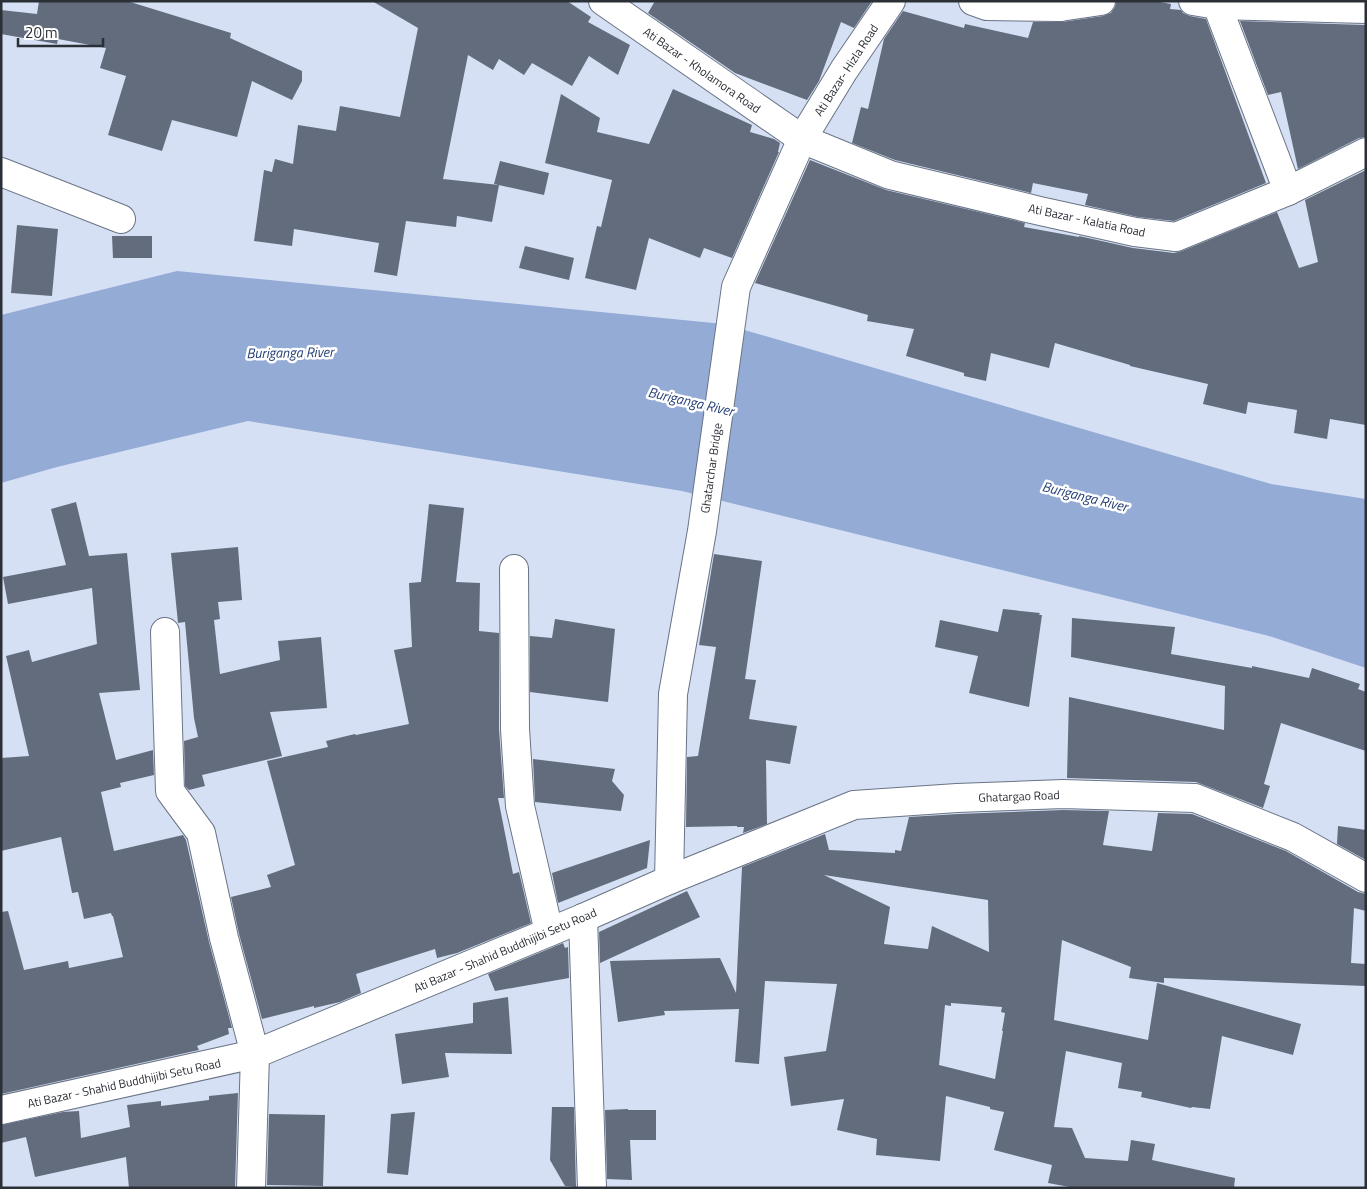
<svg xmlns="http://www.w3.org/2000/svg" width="1367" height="1189" font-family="'Titillium Web',sans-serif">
  <rect width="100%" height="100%" fill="#d5e0f4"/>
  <!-- water -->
  <polygon fill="#94abd6" points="177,271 724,324 1271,484 1366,499 1366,668 1269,636 682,491 248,421 57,467 1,483 1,315"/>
  <!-- building -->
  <g fill="#626c7d" fill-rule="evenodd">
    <polygon points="39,1 127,1 231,33 230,38 302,71 302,81 292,100 252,81 237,137 172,120 162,151 108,135 126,76 100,68 106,48 58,39 57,44 1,34 1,10 37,14"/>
    <polygon points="372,1 567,1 591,17 588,22 630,45 618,75 589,56 572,86 532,63 524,75 499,59 493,70 468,55 443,179 499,185 492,222 457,216 456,227 406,221 397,276 374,272 379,243 294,229 292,246 254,241 264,170 272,172 275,159 293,164 298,125 336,131 340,106 400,117 418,28"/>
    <polygon points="655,1 872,1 854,28 841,22 819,81 807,100 735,73 648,13"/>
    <polygon points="1116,1 1154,1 1171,4 1170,9 1181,10 1183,13 1190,16 1206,19 1266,183 1174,221 1138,217 1085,205 1088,194 1033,183 1031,193 895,160 852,143 861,107 868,109 884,39 903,11 964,28 965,24 1028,38 1033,22 1062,22 1103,16 1111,13 1115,7"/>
    <polygon points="1240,21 1366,25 1366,137 1359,138 1298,169 1281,92 1268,95"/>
    <polygon points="673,89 752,125 750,132 774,139 780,143 778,152 779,152 732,258 704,248 700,258 649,238 636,290 585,278 597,226 601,227 612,180 545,163 561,94 600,118 597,132 649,144"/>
    <polygon points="810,160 886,190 1025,223 1024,227 1079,237 1079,236 1133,248 1174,253 1182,251 1277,212 1299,268 1318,262 1305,200 1366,170 1366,425 1330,419 1327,439 1294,433 1297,410 1248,402 1246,414 1203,404 1208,384 1130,366 1130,365 1055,343 1049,368 991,353 986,381 964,376 964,373 906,356 914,329 867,321 868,315 755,283"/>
    <polygon points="500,161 549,173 544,195 494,184"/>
    <polygon points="17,225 58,229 52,296 11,293"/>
    <polygon points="112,236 152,236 152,258 113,258"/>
    <polygon points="525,246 574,258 569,280 519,268"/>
    <polygon points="76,502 89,556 127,553 140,690 99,693 116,760 153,750 154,775 120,783 121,787 101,792 114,851 183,835 186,840 209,942 232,1028 228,1028 229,1034 197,1046 199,1050 1,1094 1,912 8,911 24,970 68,961 69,968 123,957 113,916 112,916 111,913 84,919 78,892 72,893 61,837 1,851 1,758 29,756 6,656 29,650 32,662 97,644 92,588 8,604 3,577 66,565 51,509"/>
    <polygon points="429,504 464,508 456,582 480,583 479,631 499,633 499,729 504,798 498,798 513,874 519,872 531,923 457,953 437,958 435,949 356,974 361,993 340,1002 314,1008 314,1006 262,1019 239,934 231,897 271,887 267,875 295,865 267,761 328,747 326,741 355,734 356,735 409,724 394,650 412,647 409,583 421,582"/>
    <polygon points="238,547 242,600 218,602 220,619 214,620 220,674 280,660 278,641 321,637 327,708 270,712 282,756 202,775 205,786 189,790 185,786 184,741 198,737 194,718 185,622 178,623 171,553"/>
    <polygon points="714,554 762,561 745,679 756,680 749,719 797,726 790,764 766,760 767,824 743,833 744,827 737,827 737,826 686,827 687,757 698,756 716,647 699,645"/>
    <polygon points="1003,609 1040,613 1039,615 1042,615 1029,707 969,693 978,656 935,647 940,620 998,632"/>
    <polygon points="1072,618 1175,627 1171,654 1252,668 1252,666 1309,678 1312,668 1360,684 1358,689 1366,692 1366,751 1281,723 1264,784 1270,786 1263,808 1196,782 1067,778 1069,697 1224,730 1225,686 1071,657"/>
    <polygon points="555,619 615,629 608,702 530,692 530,636 552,638"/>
    <polygon points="533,759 615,769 612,781 624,795 621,811 535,802"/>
    <path d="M1063,810L1109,811L1103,845L1152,851L1158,813L1192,814L1286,851L1358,892L1366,894V911L1354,908L1351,963L1366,964V986L1164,978V983L1129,978L1131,967L1062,940L1054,1020L1148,1040L1157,983L1301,1024L1293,1055L1222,1036L1210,1109L1192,1107L1191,1108L1141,1097L1142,1092L1118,1088L1122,1063L1066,1051L1054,1127L1072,1128L1085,1158L1128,1161L1131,1140L1155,1144L1152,1160L1235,1178L1234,1188H1075L1048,1183L1052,1165L994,1150L1004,1112L990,1109V1107L946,1096L940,1161L876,1155L877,1139L837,1130L844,1099L791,1106L784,1057L826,1051L837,984L765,981L759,1064L735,1062L739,1009L664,1011L665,1015L618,1022L610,961L720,958L736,993L742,867L825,834L829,850L895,853V850L901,851L909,817L958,814ZM824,875L988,900L989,952L932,926L928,949L884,944L890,907ZM951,1003L1002,1007L1001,1012L1005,1013L1002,1031H1003L995,1079L939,1065L945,1005L951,1006Z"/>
    <polygon points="1338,826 1366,830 1366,860 1337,844"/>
    <polygon points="650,840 647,868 558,903 552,873"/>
    <polygon points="687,891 700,917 600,963 599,932"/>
    <polygon points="563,943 565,948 568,947 569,978 495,991 488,974"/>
    <polygon points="508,997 512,1054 445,1053 449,1077 402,1084 395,1034 473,1023 473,1003"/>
    <polygon points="238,1093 235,1188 129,1188 126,1157 35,1177 26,1137 1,1143 1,1125 63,1112 79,1111 81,1138 130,1127 127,1105 161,1101 161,1106 209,1100 209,1096"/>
    <polygon points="552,1107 574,1107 576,1187 565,1186 550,1160"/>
    <polygon points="628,1109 628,1110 656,1110 656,1140 630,1140 632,1180 607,1179 605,1110"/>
    <polygon points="415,1112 408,1175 387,1173 391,1114"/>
    <polygon points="269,1114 325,1115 323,1186 267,1185"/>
  </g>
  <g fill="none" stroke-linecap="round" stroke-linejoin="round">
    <!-- minor casing -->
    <g stroke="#6a7486" stroke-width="30">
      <g id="minor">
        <polyline points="973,1 987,6 1060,7 1069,1"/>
        <polyline points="1193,1 1217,5 1366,9"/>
        <polyline points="1217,5 1288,191"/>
        <polyline points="1060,7 1101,1"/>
        <polyline points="802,139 844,70 891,1"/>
        <polyline points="1,172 121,219"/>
        <polyline points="514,569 515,729 520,806 549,932"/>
        <polyline points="165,632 170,791 201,833 224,938 255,1054 251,1188"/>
        <polyline points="669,880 854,805 957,798 1063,794 1195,798 1293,837 1366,878"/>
        <polyline points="583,918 592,1188"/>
      </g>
    </g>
    <!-- major casing -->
    <g stroke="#6a7486" stroke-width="30">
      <g id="major">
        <polyline points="603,1 802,139 890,175 1040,211 1135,232 1176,237 1288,191 1366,152"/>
        <polyline points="1,1110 255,1054 583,918 669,880 673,694 702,531 736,287 802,139"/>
      </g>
    </g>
    <!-- minor -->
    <use href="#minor" stroke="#fff" stroke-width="28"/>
    <!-- major -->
    <use href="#major" stroke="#fff" stroke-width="28"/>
  </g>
  <g text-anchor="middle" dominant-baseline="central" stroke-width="5" stroke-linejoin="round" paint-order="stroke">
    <!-- street labels -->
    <g font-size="12" fill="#2b2f36" stroke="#fff">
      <text transform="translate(702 70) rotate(35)">Ati Bazar - Kholamora Road</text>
      <text transform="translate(846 70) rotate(-57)">Ati Bazar- Hizla Road</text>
      <text transform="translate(1087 220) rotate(12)">Ati Bazar - Kalatia Road</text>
      <text transform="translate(711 468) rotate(-82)">Ghatarchar Bridge</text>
      <text transform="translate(1019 796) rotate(-2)">Ghatargao Road</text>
      <text transform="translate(505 950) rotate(-23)">Ati Bazar - Shahid Buddhijibi Setu Road</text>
      <text transform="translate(124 1083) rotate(-12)">Ati Bazar - Shahid Buddhijibi Setu Road</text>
    </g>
    <!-- water labels -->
    <g font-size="14" font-style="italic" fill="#274178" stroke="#fff">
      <text transform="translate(290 352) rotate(-1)">Buriganga River</text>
      <text transform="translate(691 401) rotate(13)">Buriganga River</text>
      <text transform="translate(1085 496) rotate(14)">Buriganga River</text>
    </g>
  </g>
  <!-- border -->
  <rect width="1367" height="1189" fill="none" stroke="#2b2f36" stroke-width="5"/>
  <!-- scale -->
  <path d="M18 38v8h85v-8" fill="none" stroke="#2b2f36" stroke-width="2.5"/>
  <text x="25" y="38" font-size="15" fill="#2b2f36" stroke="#ffffff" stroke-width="4" paint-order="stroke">20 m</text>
</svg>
